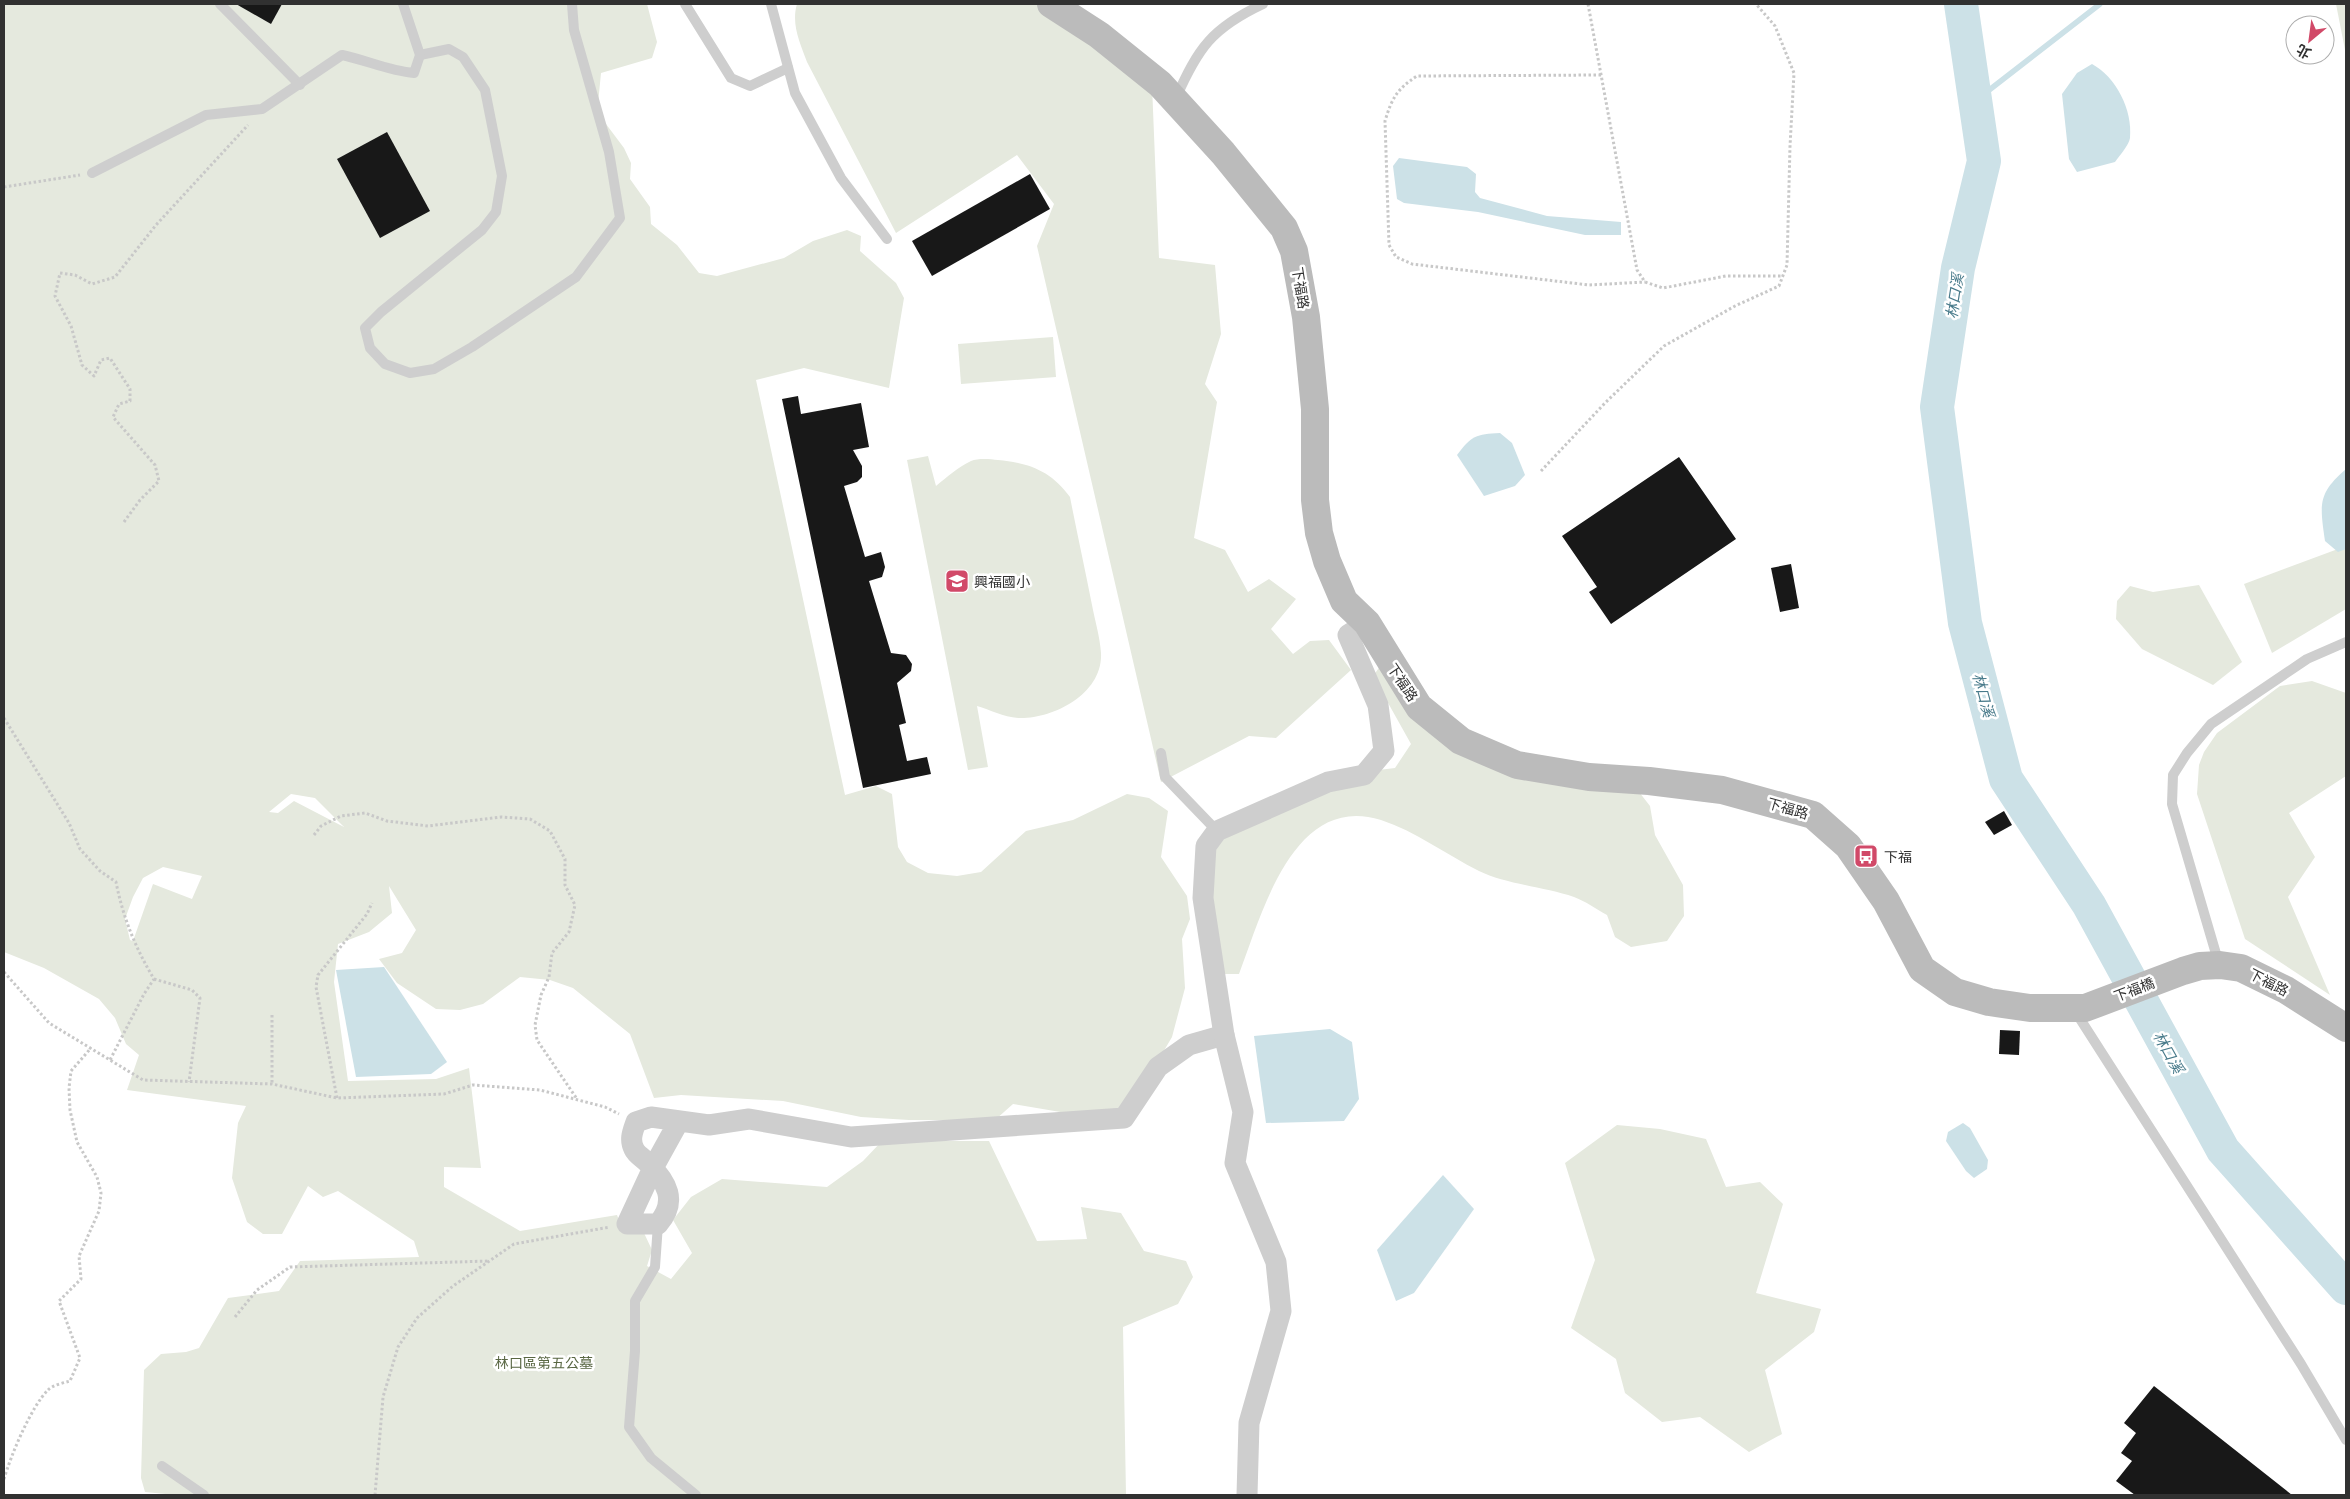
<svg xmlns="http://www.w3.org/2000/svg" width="2350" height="1499" font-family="Barlow,'Noto Sans TC',sans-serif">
  <rect width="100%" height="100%" fill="#fff"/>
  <!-- green -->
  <g fill="#e5e9de" fill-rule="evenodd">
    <path d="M4,4H647L657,42L652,58L601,73L598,104L603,120L624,148L631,163L630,179L650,207L651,224L677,245L699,273L717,276L784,258L813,241L847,230L861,236L860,251L896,283L904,298L889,388L804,368L756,380L845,795L876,786L892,794L898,847L907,862L928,873L957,876L981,872L1026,831L1073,820L1127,794L1149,798L1168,811L1161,857L1187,896L1190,919L1182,939L1185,988L1172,1037L1136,1098L1115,1112L1090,1117L1013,1104L995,1120H909L861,1117L783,1101L681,1095L654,1098L630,1034L573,988L550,980L520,977L483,1004L460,1010L436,1009L397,983L379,959L402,953L416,930L389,886L392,913L369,932L338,944L334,982L348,1081L436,1079L469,1068L481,1168L444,1167V1187L520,1231L617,1215L624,1233H644L652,1250L647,1266L671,1279L692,1253L673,1220L691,1197L722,1179L827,1187L863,1161L882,1141H989L1037,1241L1087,1239L1081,1207L1121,1213L1144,1251L1186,1261L1193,1277L1178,1304L1123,1327L1126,1495H176L145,1492L141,1478L144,1370L161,1354L186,1352L199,1348L228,1298L279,1291L300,1261L419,1257L414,1241L338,1191L323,1197L308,1186L282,1234H263L247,1222L232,1178L238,1123L246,1106L127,1090L139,1055L126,1044L115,1018L99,999L44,968L4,952ZM291,794L315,798L344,827L294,801L278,813L269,812ZM163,867L202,876L192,899L153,884L133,941L130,940L125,919L133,897L143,878Z"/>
    <path d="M797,4H1046L1152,85L1159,258L1215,265L1221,334L1205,384L1217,402L1194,538L1225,550L1248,592L1269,579L1296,599L1271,629L1293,654L1310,641L1329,640L1351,670L1276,738L1249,736L1161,782L1037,246L1054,204L1017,155L896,233L807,62C800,43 791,24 797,4Z"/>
    <polygon points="2336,4 2346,4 2346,55"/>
    <polygon points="1053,337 1056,377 961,384 958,344"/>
    <path d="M928,456L936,486C947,477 958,467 971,461C978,458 990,459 998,460C1029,463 1051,471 1070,497C1077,533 1085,569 1092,605C1095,621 1100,637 1101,653C1103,693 1055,718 1021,718C1005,718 991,710 977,706L988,767L968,770L907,460Z"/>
    <polygon points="2346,546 2346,609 2272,653 2244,584"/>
    <polygon points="2199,585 2242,662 2213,685 2142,649 2116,619 2117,601 2130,586 2153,592"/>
    <path d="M1381,665L1426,723L1636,788L1650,806L1655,835L1683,885L1684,916L1667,941L1631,947L1615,937L1607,915C1596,909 1585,901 1574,897C1545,887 1505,884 1479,871C1447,855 1415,831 1381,820C1293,792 1262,914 1239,974H1216L1201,851L1329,776L1395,768L1411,744L1373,676Z"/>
    <polygon points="2312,681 2346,693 2346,776 2289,813 2315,857 2288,897 2330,995 2245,939 2197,794 2199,765 2204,752 2217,733 2280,686"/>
    <polygon points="1617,1125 1660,1129 1706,1139 1726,1187 1760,1182 1783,1204 1756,1293 1821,1309 1814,1332 1765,1370 1782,1434 1749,1452 1700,1417 1662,1422 1625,1393 1616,1359 1571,1328 1595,1260 1565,1163"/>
  </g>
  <!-- water -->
  <g fill="#cce1e7">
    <path d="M2092,64C2116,77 2133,110 2130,138C2129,145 2120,155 2115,162L2077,172L2069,159L2062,94L2077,73Z"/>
    <polygon points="1399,158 1467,167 1476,174 1475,192 1480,198 1547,216 1621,222 1621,235 1585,235 1478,212 1404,203 1397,199 1393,166"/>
    <path d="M1500,433L1512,443L1525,475L1515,486L1484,496L1457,455C1471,436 1476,434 1500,433Z"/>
    <path d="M2346,469V549L2338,552L2325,541C2320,505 2317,494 2346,469Z"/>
    <polygon points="384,967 447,1062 431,1074 356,1077 336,970"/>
    <polygon points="1330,1029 1352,1042 1359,1099 1344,1121 1266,1123 1254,1036"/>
    <polygon points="1963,1123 1970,1128 1988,1160 1987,1169 1974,1178 1966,1171 1946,1141 1948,1132"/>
    <polygon points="1443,1175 1474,1209 1414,1293 1396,1301 1377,1250"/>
  </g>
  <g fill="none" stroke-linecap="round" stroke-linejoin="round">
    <!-- stream -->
    <polyline stroke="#cce1e7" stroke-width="5.5" points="1975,101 2100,4"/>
    <!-- river -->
    <polyline stroke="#cce1e7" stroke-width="34" points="1961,4 1984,161 1958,268 1937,407 1965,623 2006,779 2089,905 2223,1150 2346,1288"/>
  </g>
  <!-- building -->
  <g fill="#181818">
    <polygon points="236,4 282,4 271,24"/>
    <polygon points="387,132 430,211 380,238 337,159"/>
    <polygon points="1030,174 1050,209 932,276 912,241"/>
    <polygon points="798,396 801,414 861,403 869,447 853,450 862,466 862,477 857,482 844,486 865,557 881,552 885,567 882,577 869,581 891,653 906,655 912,664 911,671 897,683 906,723 899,725 907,761 927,757 931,774 863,788 782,399"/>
    <polygon points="1679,457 1736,539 1611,624 1589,592 1597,587 1562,536"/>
    <polygon points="1791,564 1799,608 1780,612 1771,568"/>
    <polygon points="2004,811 2012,825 1994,835 1985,822"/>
    <polygon points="2000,1030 2020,1031 2019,1055 1999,1054"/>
    <polygon points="2154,1386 2292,1495 2135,1495 2116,1481 2132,1461 2121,1453 2136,1433 2124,1423"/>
  </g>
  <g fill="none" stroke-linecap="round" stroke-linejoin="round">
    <!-- path -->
    <g stroke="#c8c8c8" stroke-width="3" stroke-dasharray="2.5 2.5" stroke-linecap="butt">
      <polyline points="1588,4 1637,270 1645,282 1663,288 1726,276 1783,276"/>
      <path d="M1601,75L1417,76C1397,89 1392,98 1385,121L1389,245L1396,257L1412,264L1589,285L1645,282"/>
      <polyline points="4,187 80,175"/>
      <polyline points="1541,471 1605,403 1664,346 1735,306 1779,286 1787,265 1790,146 1794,73 1775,26 1756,4"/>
      <polyline points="124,522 140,500 159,481 155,465 113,417 119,404 130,401 130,389 110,358 101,360 94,376 82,365 71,326 55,296 60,273 75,275 92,284 115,277 156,225 248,125"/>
      <path d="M4,718L69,823L80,849L100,871L116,882C123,918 136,949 154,979L144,994L110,1060"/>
      <polyline points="314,835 321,826 341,816 365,813 387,821 428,826 501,817 530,819 550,831 565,859 565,885 575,905 569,932 552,953 549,977 541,995 535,1025 537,1040 577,1099"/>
      <polyline points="4,972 49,1023 143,1080 272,1084 337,1098 444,1094 473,1085 540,1090 605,1107 619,1114"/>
      <polyline points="154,979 192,990 200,998 189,1082"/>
      <polyline points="272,1015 272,1084"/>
      <polyline points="337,1098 316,987 318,975 367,914 372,903"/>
      <polyline points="235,1317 257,1290 290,1267 489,1261"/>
      <path d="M4,1479C11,1455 31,1407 48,1390C53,1385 63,1383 70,1381L80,1358L59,1301L81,1279L79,1256L99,1211L101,1193L97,1177L77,1142L70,1110L69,1088L71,1071L91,1048"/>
      <polyline points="375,1495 383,1397 398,1347 417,1318 453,1286 514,1244 610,1227"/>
    </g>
    <!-- lane -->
    <g stroke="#cecece" stroke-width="10">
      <polyline points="220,4 300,85"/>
      <polyline points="685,4 731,78 750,86 788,68"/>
      <polyline points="771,4 795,93 841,178 887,239"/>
      <polyline points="420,55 449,49 463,57 485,90 502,176 496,212 482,230 381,312 365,328 370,348 385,364 410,373 434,369 472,347 576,277 620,218 609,152 574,30 572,4"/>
      <path d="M1176,98C1198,48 1212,28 1263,4"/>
      <path d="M92,173L206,115L262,109L342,55C366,60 389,71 414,73L420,55L403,4"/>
      <polyline points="1161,753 1165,777 1217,831"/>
      <polyline points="2219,964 2172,804 2173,775 2187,753 2211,724 2307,659 2346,642"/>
      <polyline points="2075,1011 2301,1364 2346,1440"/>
      <polyline points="658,1224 655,1267 635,1301 635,1351 629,1427 651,1458 696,1495"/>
      <polyline points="162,1466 204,1495"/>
    </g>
    <!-- street -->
    <g stroke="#cecece" stroke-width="21">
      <path d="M679,1121L653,1168L627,1224H658C678,1201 667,1182 648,1163C644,1159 636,1154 634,1149C629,1139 633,1131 636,1122L651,1117L709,1125L749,1119L851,1137L1124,1118L1158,1067L1189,1045L1224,1035"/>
      <polyline points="1247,1495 1249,1423 1281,1311 1276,1262 1235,1163 1243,1112 1224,1035 1203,898 1206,846 1217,831 1328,782 1364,775 1384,751 1378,705 1348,635 1367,623"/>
    </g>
    <!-- secondary -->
    <polyline stroke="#bbb" stroke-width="28" points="1051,4 1099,35 1160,84 1223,153 1284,228 1294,251 1306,317 1315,409 1315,500 1319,533 1327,561 1344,601 1367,623 1419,707 1461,741 1517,765 1589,777 1649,781 1722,790 1813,815 1848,846 1886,901 1922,969 1955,992 1989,1002 2030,1008 2085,1008 2183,971 2200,966 2220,965 2241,968 2286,990 2346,1028"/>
  </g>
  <!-- icons -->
  <defs>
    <g id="school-square" transform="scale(1.25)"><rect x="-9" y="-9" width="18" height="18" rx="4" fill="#d14968" stroke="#fff"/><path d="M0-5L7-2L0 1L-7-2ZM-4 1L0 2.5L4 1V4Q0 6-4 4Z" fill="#fff"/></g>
    <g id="bus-square" transform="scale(1.25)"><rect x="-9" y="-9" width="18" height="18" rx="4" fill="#d14968" stroke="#fff"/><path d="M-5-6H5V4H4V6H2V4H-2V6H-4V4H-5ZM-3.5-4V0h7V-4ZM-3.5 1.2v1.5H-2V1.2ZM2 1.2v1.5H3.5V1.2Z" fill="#fff"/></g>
  </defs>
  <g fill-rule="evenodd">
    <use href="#school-square" x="957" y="581"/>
    <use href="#bus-square" x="1866" y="856"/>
  </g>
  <g text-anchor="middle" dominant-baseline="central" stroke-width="5" stroke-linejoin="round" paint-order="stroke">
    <!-- street labels -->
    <g font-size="14" fill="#313131" stroke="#fff">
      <text transform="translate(1301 288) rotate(81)">下福路</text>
      <text transform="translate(1403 682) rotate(56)">下福路</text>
      <text transform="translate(1788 808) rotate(16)">下福路</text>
      <text transform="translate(2269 982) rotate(27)">下福路</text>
      <text transform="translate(2134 989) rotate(-21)">下福橋</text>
    </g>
    <!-- poi labels -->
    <g font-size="14" fill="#313131" stroke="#fff" text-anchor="start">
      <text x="974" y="581">興福國小</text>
      <text x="1884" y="856">下福</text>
    </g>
    <!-- park labels -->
    <g font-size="14" fill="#596743" stroke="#fff">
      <text x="544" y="1362">林口區第五公墓</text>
    </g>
    <!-- water labels -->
    <g font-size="15" font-style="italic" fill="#487a8a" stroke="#fff">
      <text transform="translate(1954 296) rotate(-81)">林口溪</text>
      <text transform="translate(1984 695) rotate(75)">林口溪</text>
      <text transform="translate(2169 1052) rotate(61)">林口溪</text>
    </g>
  </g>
  <!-- border -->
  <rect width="2350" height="1499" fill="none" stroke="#313131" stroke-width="10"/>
  <!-- north arrow -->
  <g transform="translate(2310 40) rotate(209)"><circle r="24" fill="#ffffff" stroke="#adadad"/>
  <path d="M0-4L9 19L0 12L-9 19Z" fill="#d14968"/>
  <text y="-8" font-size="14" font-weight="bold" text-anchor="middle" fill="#313131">北</text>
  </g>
</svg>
